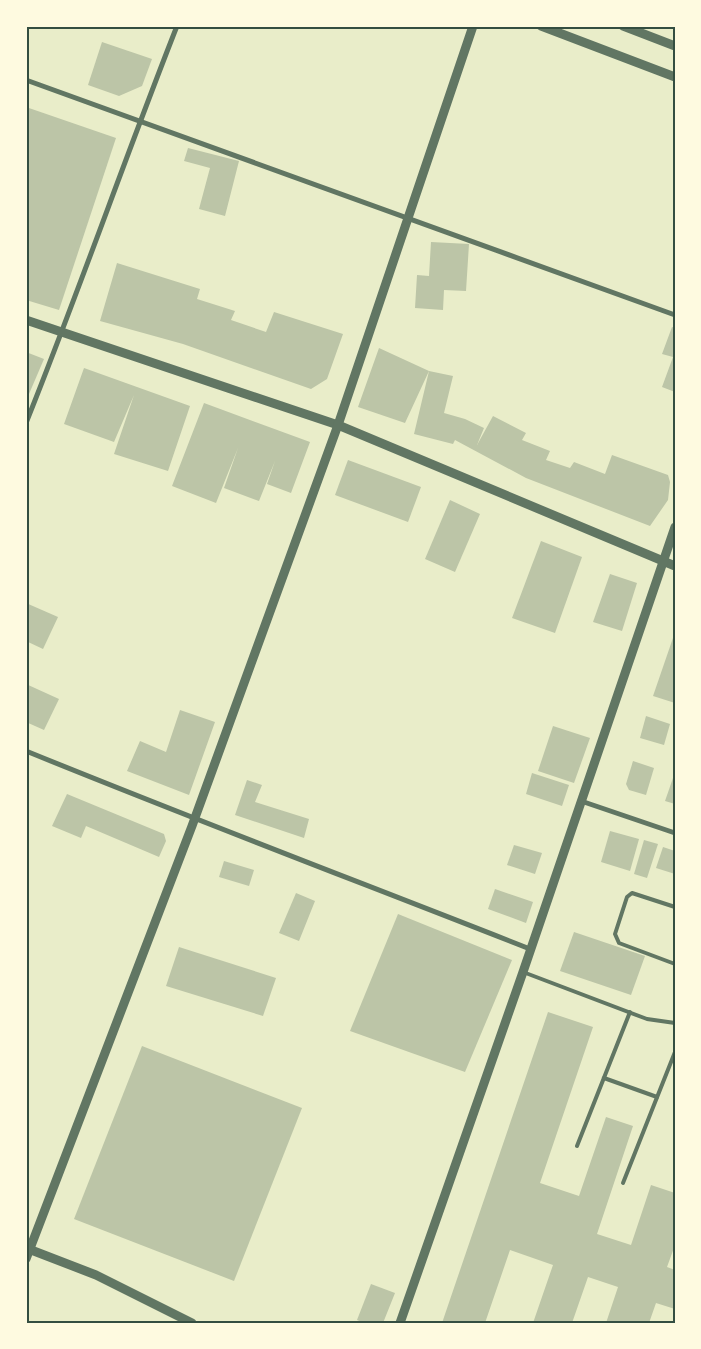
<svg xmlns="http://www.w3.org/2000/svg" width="701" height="1349" font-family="'Work Sans',sans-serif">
  <rect width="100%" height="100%" fill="#e9edc9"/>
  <!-- building -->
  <g fill="#bcc5a7">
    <polygon points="102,42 152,59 142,86 119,96 88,85"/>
    <polygon points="26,107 116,138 59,310 26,300"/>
    <polygon points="188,148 239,161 225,216 199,209 210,168 184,161"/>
    <polygon points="431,242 469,244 466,291 444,290 443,310 415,308 417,275 429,276"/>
    <polygon points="117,263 200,289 197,299 235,311 231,320 266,332 274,312 343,334 327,379 311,389 183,344 100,321"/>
    <polygon points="672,327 675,328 675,392 662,387 673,357 662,354"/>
    <polygon points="379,348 429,371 453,376 444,413 465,419 484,428 477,445 493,416 526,433 522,440 550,451 546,460 570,468 574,462 605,474 612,455 668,475 670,482 668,500 650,526 526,478 455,440 453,444 414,434 429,371 405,423 358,407"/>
    <polygon points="26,352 44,359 26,401"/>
    <polygon points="84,368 190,406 168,471 114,454 134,395 114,442 64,424"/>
    <polygon points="204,403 310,442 291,493 267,484 275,461 259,501 224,488 238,448 216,503 172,486"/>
    <polygon points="348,460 421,487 408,522 335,495"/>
    <polygon points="450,500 480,514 455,572 425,559"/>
    <polygon points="541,541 582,557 555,633 512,618"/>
    <polygon points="610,574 637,583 622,631 593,622"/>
    <polygon points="26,603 58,617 43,649 26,641"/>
    <polygon points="674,635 675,635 675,703 653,696"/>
    <polygon points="26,684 59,699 44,730 26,722"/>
    <polygon points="180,710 215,722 189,795 127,771 140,741 166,752"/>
    <polygon points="646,716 670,724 664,745 640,738"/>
    <polygon points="553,726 590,738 574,783 538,771"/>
    <polygon points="633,761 654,768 646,795 629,790 626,784"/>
    <polygon points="532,773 569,785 562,806 526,794"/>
    <polygon points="673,778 675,778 675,804 665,801"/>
    <polygon points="247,780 262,785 255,802 309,819 304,838 235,815"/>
    <polygon points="67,794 164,834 166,841 159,857 86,826 81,838 52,826"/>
    <polygon points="610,831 639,839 630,871 601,862"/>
    <polygon points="644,840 658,844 647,878 634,874"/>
    <polygon points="514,845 542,853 535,874 507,865"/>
    <polygon points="663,847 675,851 675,874 656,868"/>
    <polygon points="224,861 254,870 249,886 219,877"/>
    <polygon points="495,889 533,902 526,923 488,909"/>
    <polygon points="296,893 315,901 299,941 279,933"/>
    <polygon points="398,914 512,960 465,1072 350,1031"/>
    <polygon points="574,932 645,956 631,995 560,971"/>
    <polygon points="179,947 276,978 263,1016 166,986"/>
    <polygon points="548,1012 593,1027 540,1183 579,1196 606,1117 633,1126 597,1234 631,1245 651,1185 675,1193 675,1245 667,1267 675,1270 675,1309 656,1303 649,1323 606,1323 618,1287 588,1277 572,1323 533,1323 553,1265 510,1250 485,1323 442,1323"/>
    <polygon points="142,1046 302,1108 234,1281 74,1219"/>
    <polygon points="371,1284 395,1293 383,1323 364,1323 357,1320"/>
  </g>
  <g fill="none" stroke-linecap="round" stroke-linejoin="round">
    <!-- service -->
    <g stroke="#617663" stroke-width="4">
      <polyline points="675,907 632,893 627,897 615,934 619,943 675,964"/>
      <polyline points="523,972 647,1019 675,1023"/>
      <polyline points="604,1078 657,1097"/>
      <polyline points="577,1146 630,1012"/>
      <polyline points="623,1183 675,1052"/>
    </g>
    <!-- minor -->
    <g stroke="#617663" stroke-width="5">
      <polyline points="26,80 675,315"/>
      <path d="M26,423C79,291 125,158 177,26"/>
      <path d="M26,751C193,819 362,883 530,949"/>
      <polyline points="581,801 675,833"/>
    </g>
    <!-- tertiary -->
    <g stroke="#617663" stroke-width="9">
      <polyline points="541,26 675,77"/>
      <polyline points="623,26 675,46"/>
      <polyline points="26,320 338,425 675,566"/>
      <polyline points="26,1248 96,1275 192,1323"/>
      <polyline points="26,1259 192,826 338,425 473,26"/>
      <polyline points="400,1323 523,972 675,527"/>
    </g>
  </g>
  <!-- border -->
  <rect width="701" height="1349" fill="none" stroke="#fefae0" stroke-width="55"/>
  <rect x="28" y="28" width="646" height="1294" fill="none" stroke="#344e41" stroke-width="2"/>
</svg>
